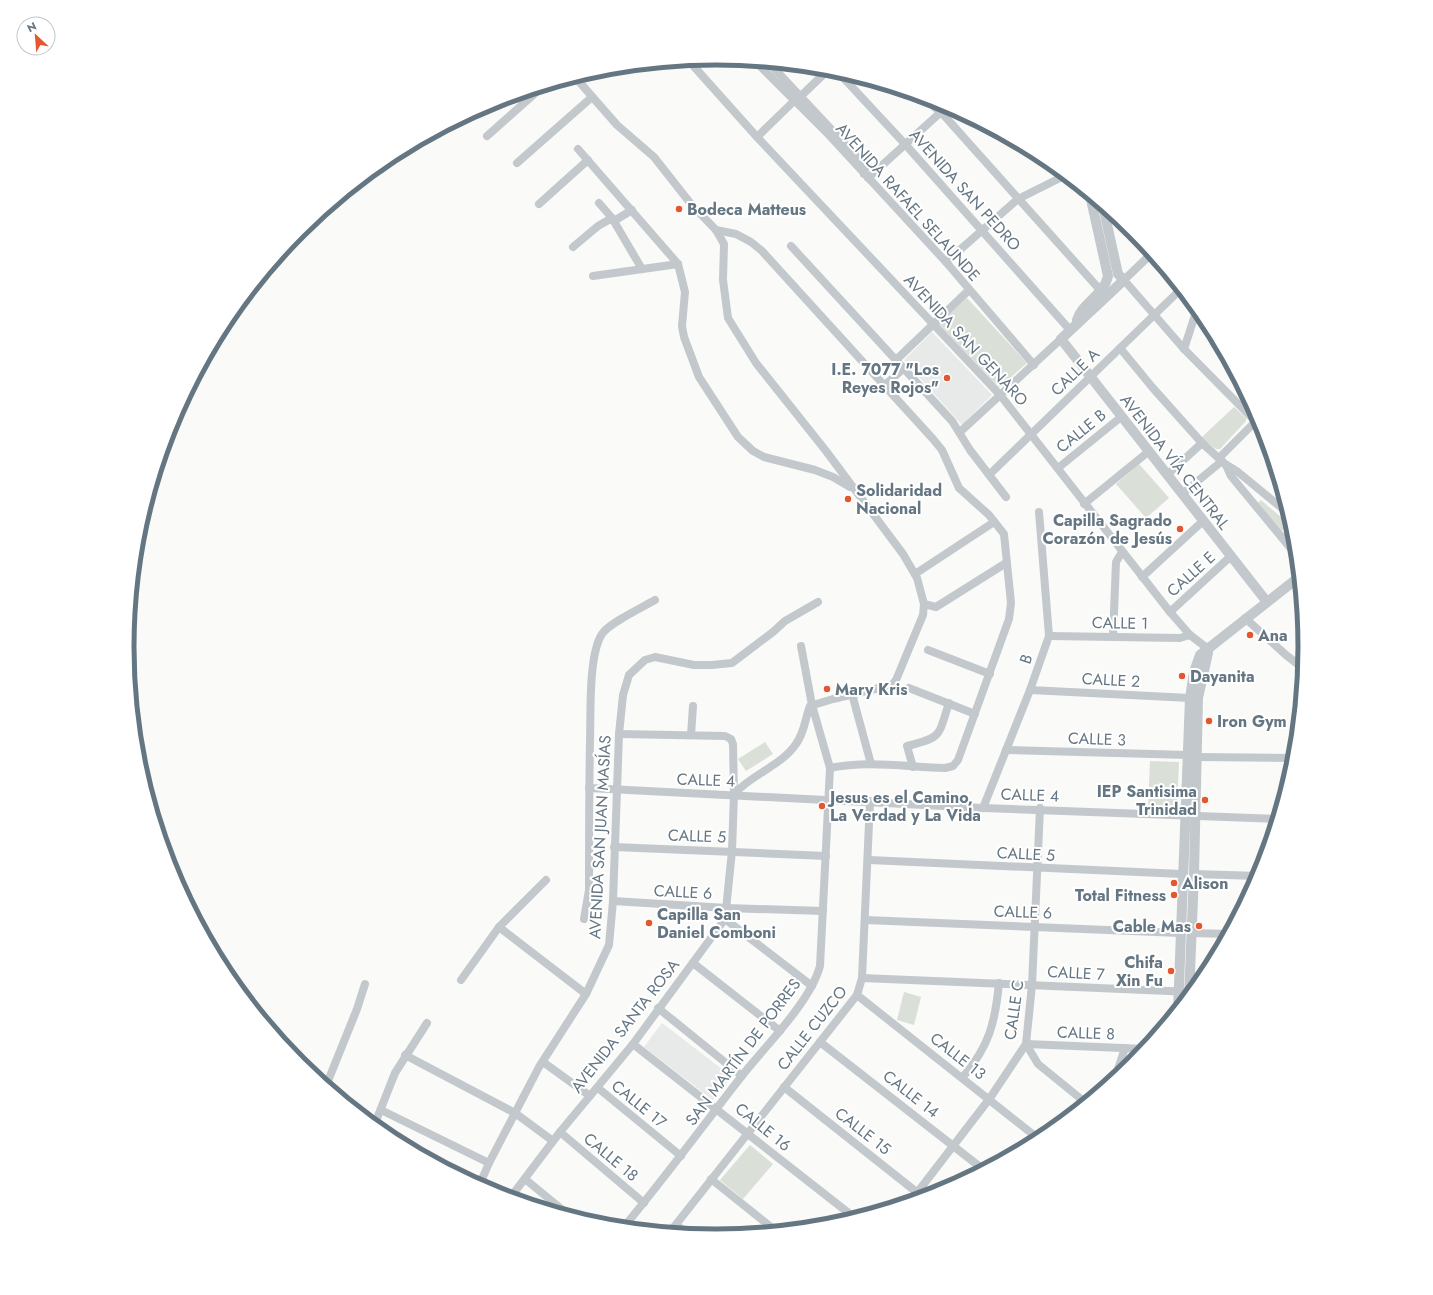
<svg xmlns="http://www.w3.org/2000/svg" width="1433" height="1295" font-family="Jost,sans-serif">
  <rect width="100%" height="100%" fill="#fafaf8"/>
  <!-- built -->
  <g fill="#e8e9e9">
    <polygon points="932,332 992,395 962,425 904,360"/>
    <polygon points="662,1023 731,1076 713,1100 644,1047"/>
  </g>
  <!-- green -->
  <g fill="#dadfd7">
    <polygon points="967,298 1027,363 999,388 939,324"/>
    <polygon points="1234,407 1246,418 1246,421 1220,449 1216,449 1201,438"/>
    <polygon points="1139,464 1169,498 1146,518 1116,484"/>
    <polygon points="1261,500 1289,524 1281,532 1258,503"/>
    <polygon points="1291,525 1295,533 1296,549 1282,533"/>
    <polygon points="765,742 773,754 746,771 738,759"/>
    <polygon points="1150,761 1179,762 1177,808 1148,807"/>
    <polygon points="904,992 921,997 914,1025 897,1020"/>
    <polygon points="750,1145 773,1164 743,1199 720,1180"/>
  </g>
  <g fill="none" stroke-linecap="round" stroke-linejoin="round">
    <!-- minor -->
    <g stroke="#c3c8cc" stroke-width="8">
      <polyline points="689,61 757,137 1001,396 1170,612 1190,635 1207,648"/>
      <polyline points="756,62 829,135 946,262 1034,365"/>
      <polyline points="769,63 863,163 865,169 864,174"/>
      <polyline points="837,71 905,144 1070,330"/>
      <path d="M575,77L617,125L654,157L691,204L716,230L724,244L723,280L728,318L756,363L826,451L903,554L917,578L924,604L923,615L896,680L892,685L833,699L810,706C805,718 805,732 796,744C781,766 752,774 734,794"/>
      <polyline points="801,96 829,69"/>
      <polyline points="487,136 541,88"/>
      <polyline points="757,137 794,101"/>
      <polyline points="578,149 678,264 685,292 682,326 684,337 699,377 738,437 753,451 764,457 815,470 833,477 850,487"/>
      <polyline points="1048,161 1063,177"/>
      <polyline points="517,163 592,97"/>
      <polyline points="868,178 941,112 1101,291"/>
      <polyline points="599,203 612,218 642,269"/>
      <polyline points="539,204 588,160"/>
      <polyline points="614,221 632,210"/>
      <path d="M716,230L736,234L751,242L762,251L933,439L942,450L959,488L989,515L1004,534L1011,603L1009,619L958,760L953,766L945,768C907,767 867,760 830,768"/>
      <polyline points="791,246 952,421 970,450 1006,497"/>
      <polyline points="573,247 598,226 612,218"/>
      <polyline points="1152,253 1124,280 1184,349 1264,430"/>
      <polyline points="946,262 1018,199 1066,175"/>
      <polyline points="593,276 678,264"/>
      <polyline points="1120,348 1152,387 1202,443 1225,464 1238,472 1289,514"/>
      <polyline points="1184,349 1197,309"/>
      <polyline points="896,360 969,290"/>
      <polyline points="884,386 904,368"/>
      <polyline points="960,432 1061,339"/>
      <polyline points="1219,458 1255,422"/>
      <polyline points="1226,465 1231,476 1297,556"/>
      <polyline points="1058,468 1121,417"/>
      <polyline points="989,475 1181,289"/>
      <polyline points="1167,475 1202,443"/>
      <polyline points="1182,494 1222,461"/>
      <polyline points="1084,504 1148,452"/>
      <polyline points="915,574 994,522"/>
      <polyline points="1142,577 1203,521"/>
      <polyline points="924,604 936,607 1006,563"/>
      <polyline points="1170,612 1231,556"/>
      <polyline points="1245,618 1286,655 1304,669"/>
      <polyline points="1049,636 1180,638 1190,635"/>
      <polyline points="1113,637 1116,562 1122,552"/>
      <polyline points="928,650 990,674"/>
      <polyline points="909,688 975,714"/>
      <polyline points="1030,690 1190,698"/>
      <polyline points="852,694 871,764"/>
      <polyline points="691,735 693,706"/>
      <polyline points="1006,750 1188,755"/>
      <polyline points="1197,757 1295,758"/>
      <path d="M913,767L907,746C943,737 938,736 949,703"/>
      <polyline points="589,788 983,808 1278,819"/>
      <polyline points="983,808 1030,690 1049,636 1039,512"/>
      <polyline points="614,847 826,856"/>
      <polyline points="869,860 1182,874"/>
      <polyline points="1194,874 1259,876"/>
      <polyline points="613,901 727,908 823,911"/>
      <path d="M584,919L589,890C589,841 589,791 590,742C591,716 588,655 602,634C609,623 643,607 655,600"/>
      <polyline points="725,919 812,986"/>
      <polyline points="865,920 1180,933"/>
      <polyline points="499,927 586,994"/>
      <polyline points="1192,933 1228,934"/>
      <polyline points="693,963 780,1031"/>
      <polyline points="862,978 1192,992"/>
      <polyline points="461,980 499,927 546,880"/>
      <polyline points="857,995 1040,1140"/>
      <polyline points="658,1008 742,1076"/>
      <polyline points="820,1042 984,1170"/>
      <polyline points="633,1044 855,1218"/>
      <polyline points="1026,1044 1146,1049"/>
      <polyline points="1026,1044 1038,1064 1086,1103"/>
      <polyline points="405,1055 515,1113 553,1141"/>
      <polyline points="543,1062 590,1096"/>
      <path d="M963,1077C989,1046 995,1024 999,983"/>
      <polyline points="1114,1081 1125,1048"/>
      <polyline points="326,1086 357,1009 365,984"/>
      <polyline points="784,1087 924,1198"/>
      <polyline points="598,1088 681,1156"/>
      <polyline points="381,1110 489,1163"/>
      <polyline points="374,1126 395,1073 427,1023"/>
      <polyline points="560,1132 644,1203"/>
      <polyline points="525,1179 570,1216"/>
      <polyline points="711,1179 776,1231"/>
      <polyline points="479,1186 489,1163 539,1067 586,994 609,945 613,901 619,734 623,695 629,675 645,660 655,657 694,665 712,665 732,663 773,632 785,621 818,602"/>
      <polyline points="510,1198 560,1132 633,1044 725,919 732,851 734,794 733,744 731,739 725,736 619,734"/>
      <polyline points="910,1202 990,1098 1026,1044 1032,985 1040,808"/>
      <polyline points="676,1225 688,1234"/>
      <path d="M623,1228C664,1179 702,1127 741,1077C765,1046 810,1003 820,966L830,768L812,705L801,646"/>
      <polyline points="670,1232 857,995 862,978 870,801"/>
    </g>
    <!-- tertiary -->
    <g stroke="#c3c8cc" stroke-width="10">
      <polyline points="928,99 941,112 948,106"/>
      <polyline points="1103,206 1118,274 1124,280 1061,339 1267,602"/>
      <path d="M1077,320C1082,303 1104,295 1108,276L1090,195"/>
      <polyline points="1189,997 1194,874 1198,698 1208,653 1207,648"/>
      <polyline points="1178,1011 1190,698 1194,672 1200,655 1299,577"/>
    </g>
  </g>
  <!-- markers -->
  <g fill="#e4572e" stroke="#fff" stroke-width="1.5">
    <circle cx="679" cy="209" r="4"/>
    <circle cx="947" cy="378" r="4"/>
    <circle cx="848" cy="499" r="4"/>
    <circle cx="1180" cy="529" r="4"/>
    <circle cx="1250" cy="635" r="4"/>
    <circle cx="1182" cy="676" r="4"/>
    <circle cx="827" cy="689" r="4"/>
    <circle cx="1209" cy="721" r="4"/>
    <circle cx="1205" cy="800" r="4"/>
    <circle cx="822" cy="806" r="4"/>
    <circle cx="1174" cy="883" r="4"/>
    <circle cx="1174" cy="895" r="4"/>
    <circle cx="649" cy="923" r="4"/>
    <circle cx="1199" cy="926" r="4"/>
    <circle cx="1171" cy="971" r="4"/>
  </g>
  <g text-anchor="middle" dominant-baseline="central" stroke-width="4" stroke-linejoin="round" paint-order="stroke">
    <!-- street labels -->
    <g font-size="16" fill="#657683" stroke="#fff">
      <text transform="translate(965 190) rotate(48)">AVENIDA SAN PEDRO</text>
      <text transform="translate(908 202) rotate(48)">AVENIDA RAFAEL SELAUNDE</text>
      <text transform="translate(966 340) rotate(47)">AVENIDA SAN GENARO</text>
      <text transform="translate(1075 372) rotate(-44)">CALLE A</text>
      <text transform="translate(1081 431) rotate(-39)">CALLE B</text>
      <text transform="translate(1175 462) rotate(52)">AVENIDA VÍA CENTRAL</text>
      <text transform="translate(1191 574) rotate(-42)">CALLE E</text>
      <text transform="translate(1120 623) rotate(1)">CALLE 1</text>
      <text transform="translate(1026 659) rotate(-71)">B</text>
      <text transform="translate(1111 680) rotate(3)">CALLE 2</text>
      <text transform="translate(1097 739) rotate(2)">CALLE 3</text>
      <text transform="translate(706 780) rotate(2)">CALLE 4</text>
      <text transform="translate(1030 795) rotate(2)">CALLE 4</text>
      <text transform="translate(697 836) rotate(2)">CALLE 5</text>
      <text transform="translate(600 837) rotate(-87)">AVENIDA SAN JUAN MASÍAS</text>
      <text transform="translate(1026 854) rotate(3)">CALLE 5</text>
      <text transform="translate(683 892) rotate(3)">CALLE 6</text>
      <text transform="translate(1023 912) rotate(2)">CALLE 6</text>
      <text transform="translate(1076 973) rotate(3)">CALLE 7</text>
      <text transform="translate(1014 1010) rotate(-82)">CALLE C</text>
      <text transform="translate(625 1026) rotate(-52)">AVENIDA SANTA ROSA</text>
      <text transform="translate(812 1028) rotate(-52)">CALLE CUZCO</text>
      <text transform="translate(1086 1033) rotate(2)">CALLE 8</text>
      <text transform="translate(743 1052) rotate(-53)">SAN MARTÍN DE PORRES</text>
      <text transform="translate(958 1056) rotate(38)">CALLE 13</text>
      <text transform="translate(911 1094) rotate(38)">CALLE 14</text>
      <text transform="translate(639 1104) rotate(39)">CALLE 17</text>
      <text transform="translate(763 1127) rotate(39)">CALLE 16</text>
      <text transform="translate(863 1131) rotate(38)">CALLE 15</text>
      <text transform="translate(611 1157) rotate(40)">CALLE 18</text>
    </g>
    <!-- poi labels -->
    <g font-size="16" font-weight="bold" fill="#657683" stroke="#fff" text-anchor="start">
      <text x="687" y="209">Bodeca Matteus</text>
      <text x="939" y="369" text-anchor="end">I.E. 7077 "Los<tspan x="939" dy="18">Reyes Rojos"</tspan></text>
      <text x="856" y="490">Solidaridad<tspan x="856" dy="18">Nacional</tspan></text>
      <text x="1172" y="520" text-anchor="end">Capilla Sagrado<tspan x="1172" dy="18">Corazón de Jesús</tspan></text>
      <text x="1258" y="635">Ana</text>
      <text x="1190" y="676">Dayanita</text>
      <text x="835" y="689">Mary Kris</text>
      <text x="1217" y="721">Iron Gym</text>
      <text x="1197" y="791" text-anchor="end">IEP Santisima<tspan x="1197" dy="18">Trinidad</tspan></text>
      <text x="830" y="797">Jesus es el Camino,<tspan x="830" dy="18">La Verdad y La Vida</tspan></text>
      <text x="1182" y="883">Alison</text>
      <text x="1166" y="895" text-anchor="end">Total Fitness</text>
      <text x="657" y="914">Capilla San<tspan x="657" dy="18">Daniel Comboni</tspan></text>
      <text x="1191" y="926" text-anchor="end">Cable Mas</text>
      <text x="1163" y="962" text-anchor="end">Chifa<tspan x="1163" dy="18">Xin Fu</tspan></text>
    </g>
  </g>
  <!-- crop -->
  <path d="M0 0H1433V1295H0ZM134 647a582 582 0 1 1 1164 0a582 582 0 1 1-1164 0Z" fill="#fff" fill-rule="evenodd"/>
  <path fill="none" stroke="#657683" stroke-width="5" d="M134 647a582 582 0 1 1 1164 0a582 582 0 1 1-1164 0Z"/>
  <!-- north arrow -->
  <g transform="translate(36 36) rotate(334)"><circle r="19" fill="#ffffff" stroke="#c1c8cd"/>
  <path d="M0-3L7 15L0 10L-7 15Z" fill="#e4572e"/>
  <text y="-6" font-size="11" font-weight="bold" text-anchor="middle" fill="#657683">N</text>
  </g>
</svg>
